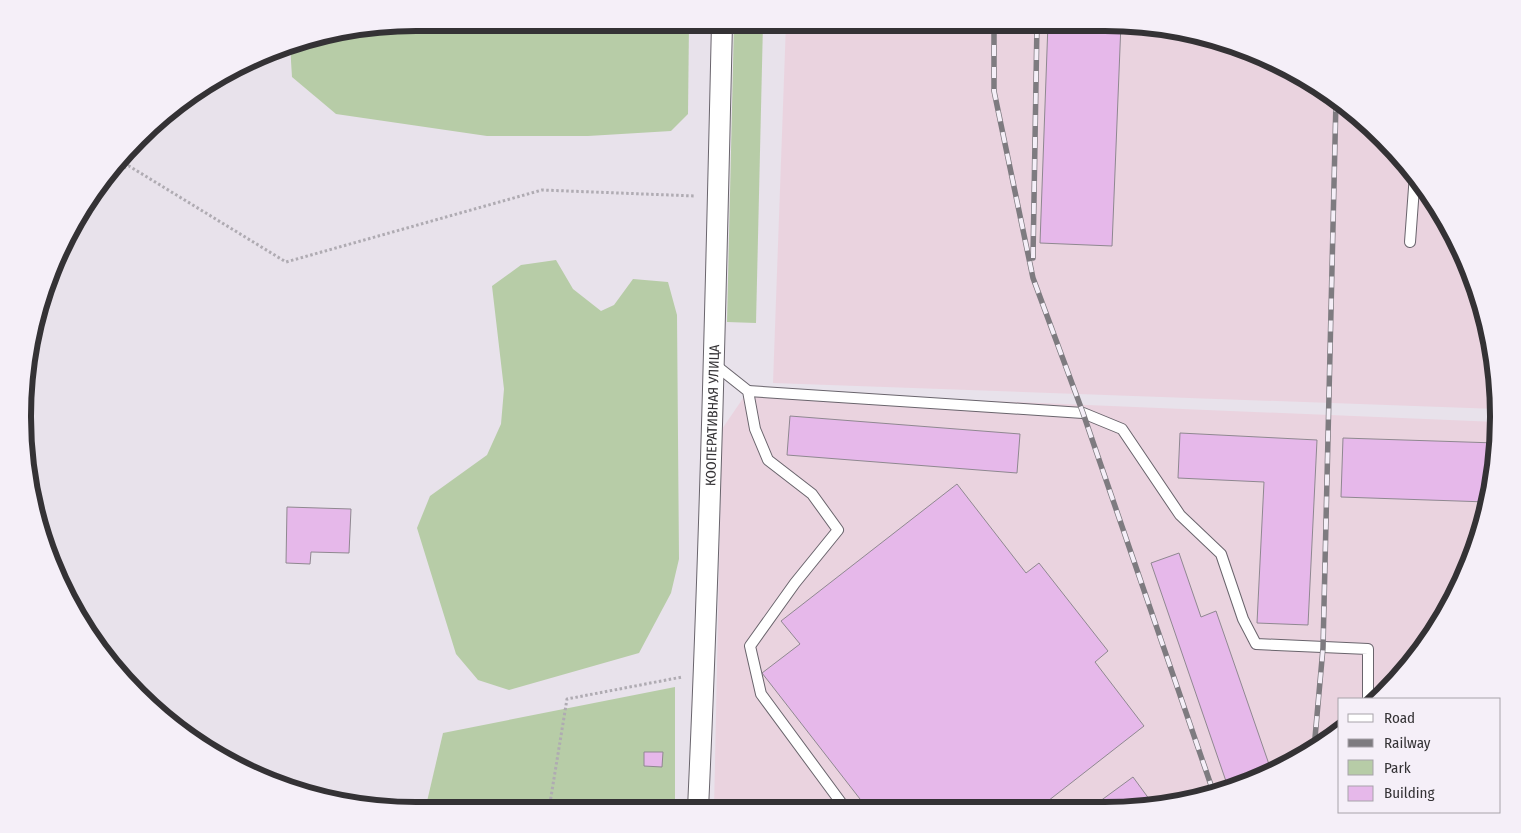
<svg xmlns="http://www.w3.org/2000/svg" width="1521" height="833" font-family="'Fira Sans Condensed',sans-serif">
  <rect width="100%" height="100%" fill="#e8e2eb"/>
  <!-- industrial -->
  <g fill="#ead3df">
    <polygon points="786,23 1130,23 1207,36 1301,75 1364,120 1417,176 1458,242 1485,314 1498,390 1497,409 773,383"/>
    <polygon points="748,391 1497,422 1495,468 1478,543 1446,613 1401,676 1375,699 1340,699 1340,730 1324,744 1231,789 1156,807 714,809 722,429"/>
  </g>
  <!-- green -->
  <g fill="#b7cca7">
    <polygon points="417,23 689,23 688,114 671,131 588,136 487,136 336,114 292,77 290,44"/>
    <polygon points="734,23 763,23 756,323 727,322"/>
    <polygon points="556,260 573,289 601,311 614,305 633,279 668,282 677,315 679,559 671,593 639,653 509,690 478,680 456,654 417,528 430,496 487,455 501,424 504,389 492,286 521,265"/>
    <polygon points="675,687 675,809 425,810 443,733"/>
  </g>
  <!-- building -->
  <g fill="#e6b8ea" stroke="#8f8890">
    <polygon points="1048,23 1121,23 1112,246 1040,243"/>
    <polygon points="790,416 1020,434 1017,473 787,455"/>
    <polygon points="1180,433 1317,440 1308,625 1257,623 1264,482 1178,478"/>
    <polygon points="1343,438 1496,443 1495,468 1487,502 1341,497"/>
    <polygon points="957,484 1026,573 1039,563 1108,651 1095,662 1144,726 1039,808 867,808 762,673 800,644 781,621"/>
    <polygon points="287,507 351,509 349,553 311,552 310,564 286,563"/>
    <polygon points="1179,553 1201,617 1216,611 1271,770 1229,790 1151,563"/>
    <polygon points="644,752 663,752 662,767 644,766"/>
    <polygon points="1133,777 1155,807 1092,807"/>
  </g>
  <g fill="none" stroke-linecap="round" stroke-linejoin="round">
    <!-- service casing -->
    <g stroke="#69646c" stroke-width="12">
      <g id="service">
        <polyline points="1410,242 1415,174"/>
        <polyline points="714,364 748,391 755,429 768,460 812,494 838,530 795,583 750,646 761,694 845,808"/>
        <polyline points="748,391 1083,413 1122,429 1180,515 1221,554 1243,619 1256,644 1368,649 1368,699"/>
      </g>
    </g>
    <!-- minor casing -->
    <g stroke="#69646c" stroke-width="22">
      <g id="minor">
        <path id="s1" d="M698,809C710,547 716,285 722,23"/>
      </g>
    </g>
    <!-- path -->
    <g stroke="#afabb2" stroke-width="3" stroke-dasharray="2.5 2.5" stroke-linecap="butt">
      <polyline points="114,171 129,166 286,262 542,190 695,196"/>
      <polyline points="31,361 40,305"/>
      <polyline points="549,809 567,699 682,677"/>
    </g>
    <!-- service -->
    <use href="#service" stroke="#fff" stroke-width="10"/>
    <!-- minor -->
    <use href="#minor" stroke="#fff" stroke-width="20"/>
    <!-- rail casing -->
    <g stroke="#7e7b80" stroke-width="5.5">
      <g id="rail">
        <polyline points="994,23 994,91 1033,278 1083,413 1214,794"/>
        <polyline points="1033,258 1037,23"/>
        <polyline points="1314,749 1323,648 1336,100"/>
      </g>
    </g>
    <!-- rail -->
    <use href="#rail" stroke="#f5eff8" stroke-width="4" stroke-dasharray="11" stroke-linecap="butt"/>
  </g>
  <g text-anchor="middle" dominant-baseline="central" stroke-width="4" stroke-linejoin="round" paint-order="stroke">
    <!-- street labels -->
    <g font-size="14" fill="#343235" stroke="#f5eff8">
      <text stroke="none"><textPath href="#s1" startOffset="394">КООПЕРАТИВНАЯ УЛИЦА</textPath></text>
    </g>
  </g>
  <!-- crop -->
  <path d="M0 0H1521V833H0ZM416 31H1105A385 385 0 0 1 1490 416V417A385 385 0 0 1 1105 802H416A385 385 0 0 1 31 417V416A385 385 0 0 1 416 31Z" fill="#f5eff8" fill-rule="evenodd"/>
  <path fill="none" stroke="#343235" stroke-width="6" d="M416 31H1105A385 385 0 0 1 1490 416V417A385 385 0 0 1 1105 802H416A385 385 0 0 1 31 417V416A385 385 0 0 1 416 31Z"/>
  <!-- legend -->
  <rect x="1338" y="698" width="162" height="115" fill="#f5eff8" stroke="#a8a3aa"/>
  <rect x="1348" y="714" width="25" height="8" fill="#ffffff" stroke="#a8a3aa"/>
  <text x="1384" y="723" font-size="15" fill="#343235">Road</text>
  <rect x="1348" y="739" width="25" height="8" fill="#7e7b80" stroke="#a8a3aa"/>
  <text x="1384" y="748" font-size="15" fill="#343235">Railway</text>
  <rect x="1348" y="760" width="25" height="15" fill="#b7cca7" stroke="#a8a3aa"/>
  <text x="1384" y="773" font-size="15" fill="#343235">Park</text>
  <rect x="1348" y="786" width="25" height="15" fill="#e6b8ea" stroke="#a8a3aa"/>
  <text x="1384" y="798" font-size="15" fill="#343235">Building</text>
</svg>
